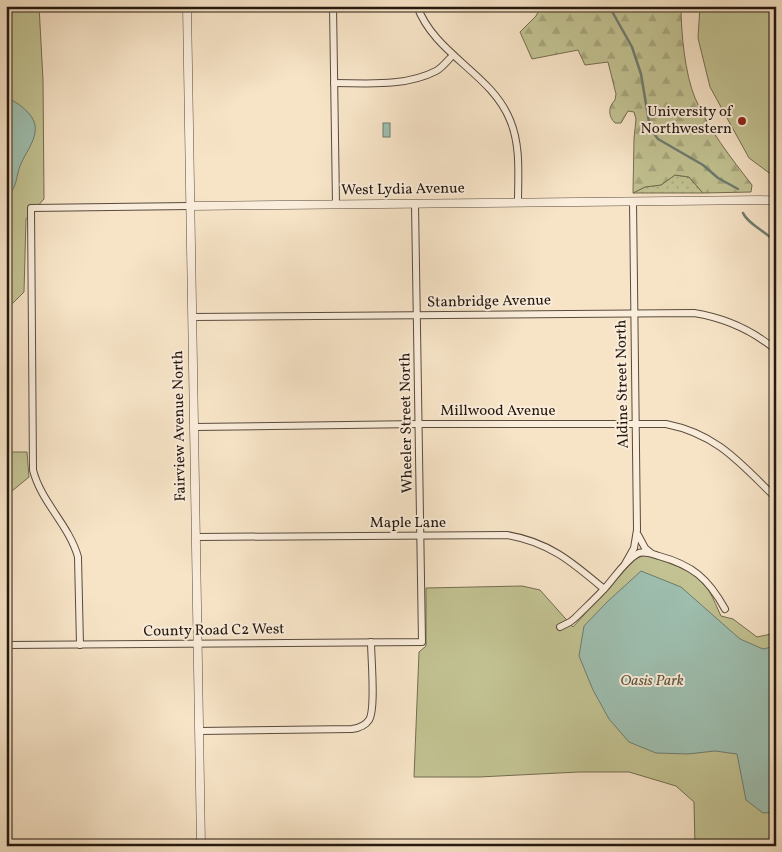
<svg xmlns="http://www.w3.org/2000/svg" width="782" height="852" font-family="Vollkorn,serif">
  <defs>
    <pattern id="grass-dots" width="8" height="8" patternUnits="userSpaceOnUse" patternTransform="scale(1.25)"><rect width="8" height="8" fill="#c2c292"/><path d="M2 2h.1M6 6h.1" fill="none" stroke="#a7a67d" stroke-width="1.8" stroke-linecap="round"/></pattern>
    <pattern id="forest-firs" width="22" height="20" patternUnits="userSpaceOnUse" patternTransform="scale(1.25)"><rect width="22" height="20" fill="#c2c292"/><path d="M5 1l3.5 6h-7zM16 11l3.5 6h-7z" fill="#a7a67d"/></pattern>
  </defs>
  <rect width="100%" height="100%" fill="#f7e4c7"/>
  <filter id="stains"><feTurbulence type="fractalNoise" baseFrequency=".004" numOctaves="4"/><feColorMatrix values="0 0 0 0 .2 0 0 0 0 .09 0 0 0 0 .02 0 0 0 .5 -.17"/></filter>
  <radialGradient id="worn" r=".72"><stop offset=".6" stop-color="#630" stop-opacity="0"/><stop offset="1" stop-color="#630" stop-opacity=".3"/></radialGradient>
  <!-- grass -->
  <polygon fill="url(#grass-dots)" stroke="#736d50" points="675,175 689,177 703,193 633,193 645,187 661,185"/>
  <!-- forest -->
  <path fill="url(#forest-firs)" stroke="#736d50" d="M541,6H681C681,33 685,74 695,98C709,130 731,158 752,185L751,192L703,193L689,177L675,175L661,185L645,187L633,193L634,139L636,119L634,112L628,111L621,123H615C608,116 608,107 615,100L616,94L608,62L585,65L578,50L532,59L520,32L536,16Z"/>
  <!-- green -->
  <g fill="#c2c292" stroke="#736d50">
    <polygon points="6,6 39,6 43,80 44,199 26,219 24,292 6,310"/>
    <polygon points="700,6 776,6 776,178 749,158 710,87 698,38"/>
    <polygon points="6,452 27,452 29,477 6,496"/>
    <path d="M645,555C668,563 695,569 709,591C714,599 717,608 721,616L733,619L757,637L776,633V846H695L694,802L676,786L629,772H579L479,777H414L419,652L426,646V588L522,586L540,590L573,627L635,559Z"/>
  </g>
  <!-- water -->
  <g fill="#9ebfb0" stroke="#6d7c70">
    <path d="M6,97C16,102 24,107 31,116C44,134 24,152 19,169C16,179 16,191 6,196Z"/>
    <rect x="383" y="123" width="7" height="14"/>
    <polygon points="641,571 681,587 740,639 763,649 776,646 776,812 763,813 746,800 737,754 715,751 688,754 656,753 629,742 609,719 593,690 579,656 584,626 607,602"/>
  </g>
  <g fill="none" stroke-linecap="round" stroke-linejoin="round">
    <!-- stream -->
    <g stroke="#6d7c70" stroke-width="2.5">
      <polyline points="609,6 632,47 641,74 650,128 658,139 703,165 718,178 738,189"/>
      <path d="M743,213C748,224 766,232 776,242"/>
    </g>
    <!-- minor casing -->
    <g stroke="#594b3d" stroke-width="8">
      <g id="minor">
        <polyline points="333,6 336,204"/>
        <path d="M417,6C435,55 491,73 510,120C521,146 518,175 518,203"/>
        <path d="M334,83C367,83 405,87 436,71C442,68 448,60 453,55"/>
        <path d="M192,317L694,313C725,318 751,329 776,350"/>
        <path d="M194,427L420,424H666C717,434 740,463 776,498"/>
        <polyline points="638,535 645,548 651,553"/>
        <path d="M196,537L507,535C549,542 572,562 604,589"/>
        <polyline points="625,564 634,548 637,530 633,202"/>
        <path d="M560,627L570,622L575,618C585,608 596,598 605,588C615,577 624,562 637,554C643,550 652,554 659,556C692,565 708,578 725,609"/>
        <polyline points="6,645 422,642 415,204"/>
        <path d="M80,645L78,557C69,525 41,502 33,470L31,208L190,206"/>
        <path d="M199,731L352,729C359,728 365,726 369,720C376,709 371,657 371,642"/>
      </g>
    </g>
    <!-- tertiary casing -->
    <g stroke="#594b3d" stroke-width="9">
      <g id="tertiary">
        <polyline points="187,6 201,846"/>
        <polyline points="190,206 776,200"/>
      </g>
    </g>
    <!-- minor -->
    <use href="#minor" stroke="#faeddb" stroke-width="6"/>
    <!-- tertiary -->
    <use href="#tertiary" stroke="#faeddb" stroke-width="8"/>
  </g>
  <!-- markers -->
  <circle fill="#8f2418" stroke="#faeddb" stroke-width="2" cx="742" cy="121" r="5"/>
  <g text-anchor="middle" dominant-baseline="central" stroke-width="4" stroke-linejoin="round" paint-order="stroke">
    <!-- poi labels -->
    <g font-size="15" fill="#24180f" stroke="#faeddb" text-anchor="end">
      <text x="732" y="112">University of<tspan x="732" dy="17">Northwestern</tspan></text>
    </g>
    <!-- street labels -->
    <g font-size="15" fill="#24180f" stroke="#faeddb">
      <text transform="translate(403 190) rotate(-1)">West Lydia Avenue</text>
      <text transform="translate(489 302) rotate(-1)">Stanbridge Avenue</text>
      <text transform="translate(623 384) rotate(-91)">Aldine Street North</text>
      <text x="498" y="411">Millwood Avenue</text>
      <text transform="translate(407 423) rotate(-91)">Wheeler Street North</text>
      <text transform="translate(180 426) rotate(-91)">Fairview Avenue North</text>
      <text x="408" y="523">Maple Lane</text>
      <text transform="translate(214 631) rotate(-1)">County Road C2 West</text>
    </g>
    <!-- park labels -->
    <g font-size="15" font-style="italic" fill="#5b543d" stroke="#faeddb">
      <text x="652" y="681">Oasis Park</text>
    </g>
  </g>
  <!-- margin -->
  <rect width="782" height="852" fill="none" stroke="#f7e4c7" stroke-width="25"/>
  <rect x="8" y="8" width="767" height="837" fill="none" stroke="#24180f" stroke-width="2.5"/>
  <rect x="12" y="12" width="757" height="827" fill="none" stroke="#24180f"/>
  <rect width="100%" height="100%" filter="url(#stains)"/>
  <rect width="100%" height="100%" fill="url(#worn)"/>
</svg>
